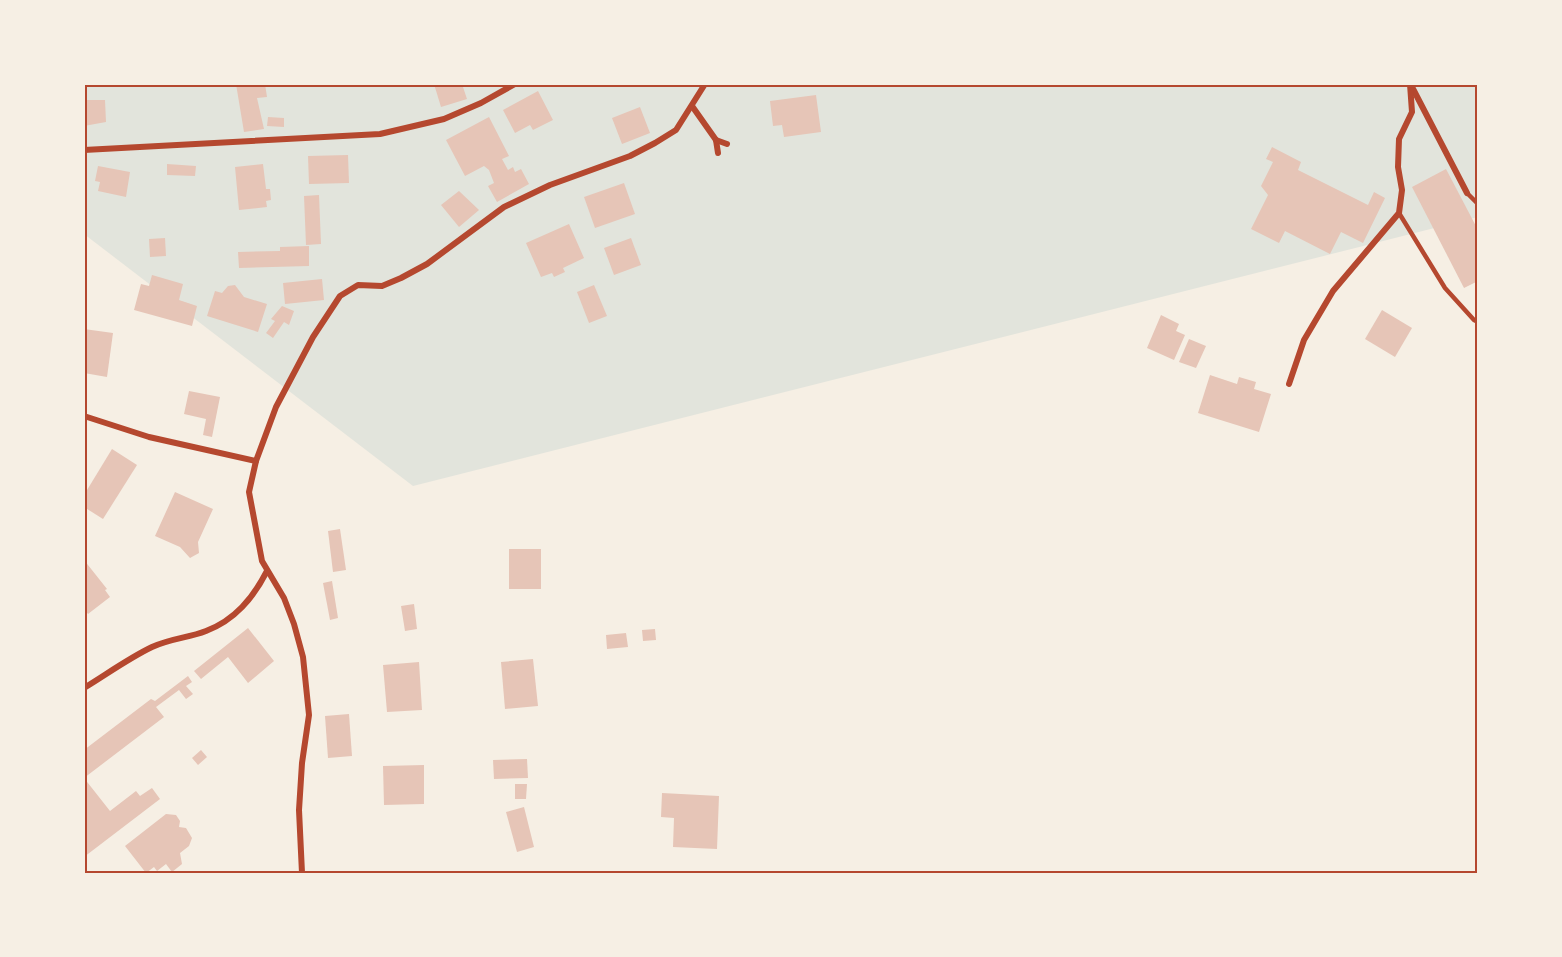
<svg xmlns="http://www.w3.org/2000/svg" width="1562" height="957" font-family="'Noto Sans',sans-serif">
  <rect width="100%" height="100%" fill="#f6efe4"/>
  <!-- green -->
  <polygon fill="#e2e4dc" points="84,84 1478,84 1478,217 413,486 84,234"/>
  <!-- building -->
  <g fill="#e6c5b7">
    <polygon points="236,84 265,84 267,97 257,98 264,129 244,132"/>
    <polygon points="434,84 462,84 467,99 441,107"/>
    <polygon points="538,91 553,120 533,130 530,125 515,133 503,110"/>
    <polygon points="816,95 821,132 784,137 782,125 773,126 770,101"/>
    <polygon points="84,100 105,100 106,122 84,126"/>
    <polygon points="640,107 650,133 622,144 612,118"/>
    <polygon points="268,117 284,118 284,127 267,126"/>
    <polygon points="489,117 509,156 502,159 508,170 513,167 515,172 521,169 529,184 497,202 488,186 494,183 489,170 484,166 465,176 446,140"/>
    <polygon points="1272,147 1301,162 1298,170 1368,205 1374,192 1385,198 1363,243 1341,232 1330,254 1285,231 1279,243 1251,229 1268,195 1261,186 1273,162 1266,159"/>
    <polygon points="348,155 349,183 309,184 308,156"/>
    <polygon points="167,164 196,166 195,176 167,175"/>
    <polygon points="263,164 266,189 270,189 271,200 266,201 267,207 239,210 235,167"/>
    <polygon points="98,166 130,172 126,197 98,191 100,182 95,181"/>
    <polygon points="1446,169 1478,230 1478,281 1464,288 1412,187"/>
    <polygon points="624,183 635,214 595,228 584,197"/>
    <polygon points="459,191 479,210 459,227 441,205"/>
    <polygon points="319,195 321,244 306,245 304,196"/>
    <polygon points="569,224 584,258 563,268 565,272 554,277 552,273 541,277 526,243"/>
    <polygon points="165,238 166,256 150,257 149,239"/>
    <polygon points="631,238 641,265 614,275 604,248"/>
    <polygon points="309,246 309,266 239,268 238,252 280,251 280,247"/>
    <polygon points="152,275 183,284 179,300 197,306 192,326 134,310 141,284 149,286"/>
    <polygon points="322,279 324,300 285,304 283,283"/>
    <polygon points="235,285 244,297 267,304 258,332 207,316 215,291 222,293 228,286"/>
    <polygon points="594,285 607,316 589,323 577,292"/>
    <polygon points="282,306 294,311 289,325 284,322 273,338 266,333 275,321 271,319"/>
    <polygon points="1382,310 1412,328 1395,357 1365,339"/>
    <polygon points="1161,315 1179,324 1176,331 1185,335 1174,360 1147,348"/>
    <polygon points="84,329 113,333 107,377 84,373"/>
    <polygon points="1189,339 1206,346 1196,368 1179,362"/>
    <polygon points="1210,375 1237,384 1239,377 1256,382 1254,389 1271,394 1259,432 1198,413"/>
    <polygon points="189,391 220,397 212,437 203,435 206,419 184,414"/>
    <polygon points="112,449 137,465 103,519 84,507 84,495"/>
    <polygon points="175,492 213,509 198,542 199,553 190,558 180,547 155,536"/>
    <polygon points="340,529 346,570 333,572 328,531"/>
    <rect x="509" y="549" width="32" height="40"/>
    <polygon points="84,560 107,589 105,590 110,597 88,614 84,609"/>
    <polygon points="332,581 338,618 330,620 323,583"/>
    <polygon points="414,604 417,629 405,631 401,606"/>
    <polygon points="248,628 274,661 248,683 228,657 201,679 194,671"/>
    <polygon points="655,629 656,640 643,641 642,630"/>
    <polygon points="626,633 628,647 607,649 606,635"/>
    <polygon points="533,659 538,706 505,709 501,662"/>
    <polygon points="419,662 422,710 387,712 383,665"/>
    <polygon points="188,676 192,682 186,686 193,694 186,699 179,690 156,707 164,717 84,778 110,811 136,791 140,796 152,788 160,799 84,857 84,750 151,699 155,701"/>
    <polygon points="349,714 352,756 328,758 325,716"/>
    <polygon points="201,750 207,757 198,765 192,758"/>
    <polygon points="527,759 528,778 494,779 493,760"/>
    <polygon points="424,765 424,804 384,805 383,766"/>
    <polygon points="515,784 527,784 526,799 515,799"/>
    <polygon points="662,793 719,796 717,849 673,847 674,818 661,817"/>
    <polygon points="524,807 534,847 517,852 506,812"/>
    <polygon points="166,814 176,815 180,821 179,827 186,828 192,838 189,846 180,853 182,864 172,872 166,864 157,871 154,867 146,873 125,846"/>
  </g>
  <g fill="none" stroke-linecap="round" stroke-linejoin="round">
    <!-- service -->
    <g stroke="#b5482f" stroke-width="4.5">
      <polyline points="1467,193 1478,204"/>
      <polyline points="1399,213 1445,288 1474,320 1478,322"/>
    </g>
    <!-- minor -->
    <g stroke="#b5482f" stroke-width="6">
      <polyline points="1450,84 1461,84"/>
      <polyline points="1411,85 1467,193"/>
      <polyline points="692,106 716,140 718,153"/>
      <polyline points="716,140 727,144"/>
      <polyline points="84,150 380,134 444,119 481,103 515,84"/>
      <polyline points="1289,384 1304,340 1333,291 1399,213 1402,190 1398,167 1399,139 1412,112 1410,84"/>
      <polyline points="84,416 149,437 256,461"/>
      <path d="M84,688C107,674 129,658 152,647C172,638 188,638 206,631C235,620 253,598 267,571"/>
      <polyline points="302,873 299,810 302,763 309,715 303,657 294,624 284,598 262,561 249,492 256,461 276,407 313,337 340,296 358,285 382,286 401,278 427,264 504,207 550,185 630,156 655,143 676,130 705,84"/>
    </g>
  </g>
  <!-- border -->
  <rect width="1562" height="957" fill="none" stroke="#f6efe4" stroke-width="171"/>
  <rect x="86" y="86" width="1390" height="786" fill="none" stroke="#b5482f" stroke-width="2"/>
</svg>
